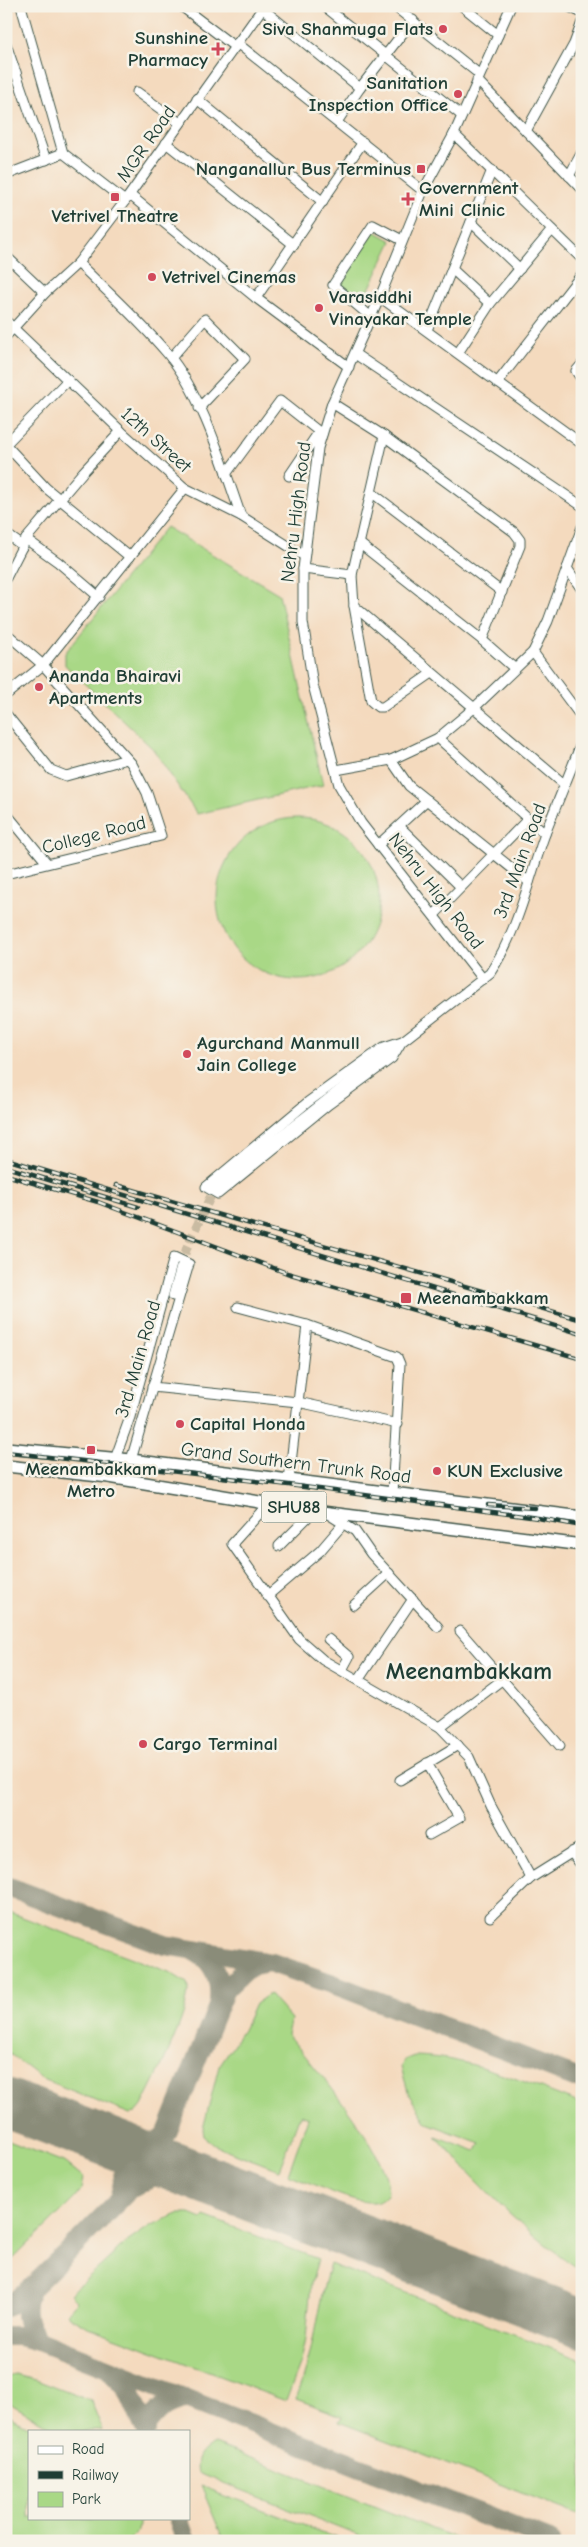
<svg xmlns="http://www.w3.org/2000/svg" width="588" height="2547" font-family="'Comic Neue',sans-serif">
  <rect width="100%" height="100%" fill="#f7f3e8"/>
  <filter id="ink" filterUnits="userSpaceOnUse"><feTurbulence type="fractalNoise" baseFrequency=".02" numOctaves="2"/><feDisplacementMap in="SourceGraphic" scale="10" xChannelSelector="R" yChannelSelector="G"/><feConvolveMatrix kernelMatrix="1 2 1 2 8 2 1 2 1" color-interpolation-filters="sRGB"/></filter>
  <filter id="wash" filterUnits="userSpaceOnUse"><feTurbulence type="fractalNoise" baseFrequency=".0096" numOctaves="4" result="noise"/><feDisplacementMap in="SourceGraphic" scale="20" xChannelSelector="R" yChannelSelector="G"/><feGaussianBlur stdDeviation="1.12" result="paint"/><feColorMatrix in="noise" values="0 0 0 0 0 0 0 0 0 0 0 0 0 0 0 0 0 1.4 0 .05"/><feComposite in="paint" operator="in"/></filter>
  <g filter="url(#wash)">
    <rect width="100%" height="100%" fill="#f4dabe"/>
    <!-- green -->
    <g fill="#a9d886" stroke="#648a5d">
      <polygon points="374,231 392,241 362,304 340,285"/>
      <polygon points="166,527 279,594 323,785 197,814 153,749 65,665 65,653"/>
      <circle cx="298" cy="899" r="81"/>
      <path d="M6,1911L169,1972L187,1983C195,2004 153,2083 142,2106L136,2113L130,2114L43,2079L6,2051Z"/>
      <path d="M269,1994L291,2019L287,2034C311,2063 396,2159 387,2195C383,2199 379,2202 373,2202C354,2204 309,2182 288,2174L308,2118L300,2115L279,2170L214,2145L204,2136L203,2129L219,2066L243,2030L255,2004Z"/>
      <path d="M414,2056C473,2057 527,2084 582,2104V2271C526,2234 480,2186 436,2136L476,2151L480,2143L427,2123L409,2095L401,2067L404,2060Z"/>
      <polygon points="6,2140 66,2163 83,2177 81,2190 74,2199 6,2266"/>
      <polygon points="178,2214 190,2214 202,2219 204,2216 318,2259 311,2284 306,2338 301,2362 286,2401 88,2327 68,2315 67,2312 77,2301 70,2294 127,2242 150,2226"/>
      <path d="M330,2264L582,2360V2516L339,2422L342,2416L296,2399C314,2356 316,2308 330,2264Z"/>
      <polygon points="15,2375 36,2380 91,2401 103,2431 57,2431 6,2401 6,2377"/>
      <path d="M11,2417L39,2431H29V2518H138C141,2530 137,2534 128,2541H6V2420Z"/>
      <path d="M215,2444L463,2541H372L198,2473C195,2459 201,2450 215,2444Z"/>
      <polygon points="201,2486 345,2541 224,2541"/>
    </g>
    <g fill="none" stroke-linecap="round" stroke-linejoin="round">
      <!-- taxiway -->
      <g stroke="#8a8c79" stroke-width="20">
        <polyline points="6,1886 165,1945 272,1963 333,1984 582,2080"/>
        <path d="M194,1951C214,1961 221,1979 219,2001"/>
        <polyline points="6,2091 69,2127"/>
        <path d="M101,2140C123,2158 129,2169 119,2198"/>
        <polyline points="128,2150 152,2147 164,2137"/>
        <polyline points="134,2187 155,2175 186,2173"/>
        <path d="M32,2287C21,2306 25,2325 38,2341"/>
        <polyline points="6,2307 32,2287 65,2255 125,2194 152,2159 167,2133 225,1989 244,1971 254,1965 264,1963"/>
        <polyline points="6,2336 20,2336 38,2341 550,2541"/>
        <polyline points="112,2373 128,2390 146,2431"/>
        <path d="M145,2427C156,2411 167,2402 186,2399"/>
        <polyline points="178,2518 186,2541"/>
      </g>
      <!-- runway -->
      <polyline stroke="#8a8c79" stroke-width="50" points="6,2103 582,2323"/>
    </g>
  </g>
  <g filter="url(#ink)">
    <g fill="none" stroke-linecap="round" stroke-linejoin="round">
      <!-- minor-tunnel -->
      <polyline stroke="#c9bba2" stroke-width="9" stroke-dasharray="9 4.5" stroke-linecap="butt" points="181,1267 187,1247 215,1187"/>
      <!-- minor casing -->
      <g stroke="#3f5549" stroke-width="11">
        <g id="minor">
          <polyline points="21,6 63,153"/>
          <polyline points="181,6 235,47"/>
          <polyline points="324,6 461,115"/>
          <polyline points="394,6 479,74"/>
          <polyline points="462,6 498,35"/>
          <polyline points="567,6 582,13"/>
          <polyline points="6,8 9,6"/>
          <polyline points="263,9 360,88"/>
          <polyline points="237,43 423,191"/>
          <polyline points="6,44 46,160"/>
          <polyline points="6,76 16,72"/>
          <polyline points="477,80 582,189"/>
          <polyline points="137,92 180,123"/>
          <polyline points="197,99 323,202"/>
          <polyline points="337,122 360,88 413,20"/>
          <polyline points="526,131 574,44 582,22"/>
          <polyline points="454,134 582,259"/>
          <polyline points="166,143 294,245"/>
          <polyline points="63,153 125,201"/>
          <polyline points="6,175 63,153"/>
          <polyline points="569,176 582,152"/>
          <polyline points="130,195 256,298 349,367"/>
          <polyline points="471,222 520,269"/>
          <polyline points="6,256 45,293"/>
          <path d="M78,263C108,292 140,321 167,353C202,394 223,465 241,516"/>
          <polyline points="452,269 490,304"/>
          <polyline points="380,297 582,444"/>
          <polyline points="256,298 363,142"/>
          <polyline points="371,317 333,285 373,225 402,240"/>
          <polyline points="6,321 121,431 185,488 241,516 304,556"/>
          <polyline points="427,330 492,170"/>
          <polyline points="6,336 45,293 78,263 128,197 264,6"/>
          <polyline points="458,353 490,304 552,230"/>
          <polyline points="355,354 582,506"/>
          <polyline points="171,358 205,319 245,359 199,408"/>
          <polyline points="582,364 576,371 582,380"/>
          <polyline points="497,383 582,274"/>
          <polyline points="332,403 384,436 514,532 520,540 520,546 482,640"/>
          <polyline points="384,436 352,575 354,606 371,701 378,707 383,707 432,673"/>
          <polyline points="6,444 68,380"/>
          <polyline points="6,445 46,488 130,557"/>
          <polyline points="226,474 280,401 322,434"/>
          <polyline points="289,476 316,436 321,435"/>
          <polyline points="371,492 502,592"/>
          <polyline points="6,534 23,546"/>
          <polyline points="26,539 58,562 99,597"/>
          <polyline points="359,543 482,640 514,668"/>
          <polyline points="567,568 582,590"/>
          <polyline points="303,569 352,575"/>
          <polyline points="6,578 26,539 83,472 121,431"/>
          <polyline points="354,606 565,785"/>
          <polyline points="6,633 43,665 132,764 147,793 161,836 6,874"/>
          <polyline points="533,652 582,718"/>
          <polyline points="6,695 43,665 185,488"/>
          <polyline points="6,714 51,770 66,776 127,759"/>
          <polyline points="438,738 545,834"/>
          <polyline points="391,760 409,786 529,882"/>
          <polyline points="336,770 391,760 438,738 474,708 533,652 548,621 582,527"/>
          <polyline points="6,813 47,863"/>
          <polyline points="400,827 460,886"/>
          <polyline points="378,845 427,800"/>
          <polyline points="435,914 528,819"/>
          <polyline points="483,979 361,823 339,785 313,685 303,622 303,569 318,448 332,403 380,297 423,191 454,134 511,6"/>
          <polygon points="402,1041 392,1058 329,1104 218,1194 206,1187 308,1102 384,1047"/>
          <path d="M215,1187L490,973C518,931 528,881 545,834C557,803 570,773 582,741"/>
          <polyline points="173,1296 181,1267"/>
          <polyline points="238,1307 307,1325 397,1357 400,1364 392,1493"/>
          <polyline points="152,1387 298,1402 398,1424"/>
          <polyline points="115,1459 130,1417 174,1257 189,1264 131,1460"/>
          <polyline points="289,1480 307,1325"/>
          <polyline points="269,1503 232,1544 299,1639 323,1660 440,1727 469,1757 491,1806 531,1878"/>
          <polyline points="328,1514 355,1531 371,1554 438,1627"/>
          <polyline points="279,1546 314,1511"/>
          <polyline points="267,1596 320,1551 344,1523"/>
          <polyline points="354,1605 389,1573"/>
          <polyline points="460,1631 560,1746"/>
          <polyline points="328,1639 349,1657 342,1670"/>
          <polyline points="359,1679 413,1599"/>
          <polyline points="440,1727 503,1679"/>
          <polyline points="427,1763 459,1818 429,1835"/>
          <polyline points="400,1780 458,1745"/>
          <polyline points="571,1852 582,1866"/>
          <polyline points="490,1917 531,1878 582,1846"/>
        </g>
      </g>
      <!-- major casing -->
      <g stroke="#3f5549" stroke-width="14">
        <g id="major">
          <polyline points="6,1448 131,1460 582,1517"/>
          <polyline points="6,1466 109,1477 314,1511 582,1545"/>
        </g>
      </g>
      <!-- minor -->
      <use href="#minor" stroke="#fff" stroke-width="9"/>
      <!-- major -->
      <use href="#major" stroke="#fff" stroke-width="11"/>
      <!-- rail casing -->
      <g stroke="#1f3d34" stroke-width="4.5">
        <g id="rail">
          <polyline points="6,1159 582,1334"/>
          <polyline points="6,1167 138,1207"/>
          <polyline points="6,1175 98,1202 287,1273 582,1359"/>
          <polyline points="116,1185 582,1320"/>
          <polyline points="6,1452 289,1485 538,1518 582,1526"/>
          <polyline points="488,1505 535,1508"/>
        </g>
      </g>
      <!-- rail -->
      <use href="#rail" stroke="#f7f3e8" stroke-width="2.5" stroke-dasharray="8" stroke-linecap="butt"/>
    </g>
  </g>
  <!-- markers -->
  <g fill="#d1495b" stroke="#f7f3e8" stroke-width="2">
    <circle cx="443" cy="29" r="5"/>
    <path d="M215.5 41.5h5v5h5v5h-5v5h-5v-5h-5v-5h5z"/>
    <circle cx="458" cy="94" r="5"/>
    <rect x="416" y="164" width="10" height="10" rx="2.5"/>
    <rect x="110" y="192" width="10" height="10" rx="2.5"/>
    <path d="M405.5 191.5h5v5h5v5h-5v5h-5v-5h-5v-5h5z"/>
    <circle cx="152" cy="277" r="5"/>
    <circle cx="319" cy="308" r="5"/>
    <circle cx="39" cy="687" r="5"/>
    <circle cx="187" cy="1054" r="5"/>
    <rect x="400" y="1292" width="12" height="12" rx="2.5"/>
    <circle cx="180" cy="1424" r="5"/>
    <rect x="86" y="1445" width="10" height="10" rx="2.5"/>
    <circle cx="437" cy="1471" r="5"/>
    <circle cx="143" cy="1744" r="5"/>
  </g>
  <g text-anchor="middle" dominant-baseline="central" stroke-width="5" stroke-linejoin="round" paint-order="stroke">
    <!-- shield labels -->
    <rect fill="#f7f3e8" stroke="#60746a" stroke-width="1" x="261.5" y="1491.5" width="65" height="31" rx="4"/>
    <g font-size="18" font-weight="bold" fill="#1f3d34">
      <text x="294" y="1507">SHU88</text>
    </g>
    <!-- poi labels -->
    <g font-size="19" font-weight="bold" fill="#1f3d34" stroke="#f7f3e8" text-anchor="start">
      <text x="433" y="29" text-anchor="end">Siva Shanmuga Flats</text>
      <text x="208" y="38" text-anchor="end">Sunshine<tspan x="208" dy="22">Pharmacy</tspan></text>
      <text x="448" y="83" text-anchor="end">Sanitation<tspan x="448" dy="22">Inspection Office</tspan></text>
      <text x="411" y="169" text-anchor="end">Nanganallur Bus Terminus</text>
      <text x="419" y="188">Government<tspan x="419" dy="22">Mini Clinic</tspan></text>
      <text x="115" y="216" text-anchor="middle">Vetrivel Theatre</text>
      <text x="162" y="277">Vetrivel Cinemas</text>
      <text x="329" y="297">Varasiddhi<tspan x="329" dy="22">Vinayakar Temple</tspan></text>
      <text x="49" y="676">Ananda Bhairavi<tspan x="49" dy="22">Apartments</tspan></text>
      <text x="197" y="1043">Agurchand Manmull<tspan x="197" dy="22">Jain College</tspan></text>
      <text x="417" y="1298">Meenambakkam</text>
      <text x="190" y="1424">Capital Honda</text>
      <text x="91" y="1469" text-anchor="middle">Meenambakkam<tspan x="91" dy="22">Metro</tspan></text>
      <text x="447" y="1471">KUN Exclusive</text>
      <text x="153" y="1744">Cargo Terminal</text>
    </g>
    <!-- street labels -->
    <g font-size="19" fill="#1f3d34" stroke="#f7f3e8">
      <text transform="translate(146 144) rotate(-55)">MGR Road</text>
      <text transform="translate(156 440) rotate(42)">12th Street</text>
      <text transform="translate(296 512) rotate(-83)">Nehru High Road</text>
      <text transform="translate(94 835) rotate(-14)">College Road</text>
      <text transform="translate(520 861) rotate(-70)">3rd Main Road</text>
      <text transform="translate(436 891) rotate(52)">Nehru High Road</text>
      <text transform="translate(138 1359) rotate(-74)">3rd Main Road</text>
      <text transform="translate(296 1463) rotate(7)">Grand Southern Trunk Road</text>
    </g>
    <!-- district labels -->
    <g font-size="24" font-weight="bold" fill="#1f3d34" stroke="#f7f3e8">
      <text x="469" y="1671">Meenambakkam</text>
    </g>
  </g>
  <!-- margin -->
  <rect width="588" height="2547" fill="none" stroke="#f7f3e8" stroke-width="25"/>
  <!-- legend -->
  <rect x="28" y="2430" width="162" height="90" fill="#f7f3e8" stroke="#a1aaa0"/>
  <rect x="38" y="2446" width="25" height="8" fill="#ffffff" stroke="#a1aaa0"/>
  <text x="72" y="2454" font-size="15" fill="#1f3d34">Road</text>
  <rect x="38" y="2471" width="25" height="8" fill="#1f3d34" stroke="#a1aaa0"/>
  <text x="72" y="2480" font-size="15" fill="#1f3d34">Railway</text>
  <rect x="38" y="2492" width="25" height="15" fill="#a9d886" stroke="#a1aaa0"/>
  <text x="72" y="2504" font-size="15" fill="#1f3d34">Park</text>
</svg>
